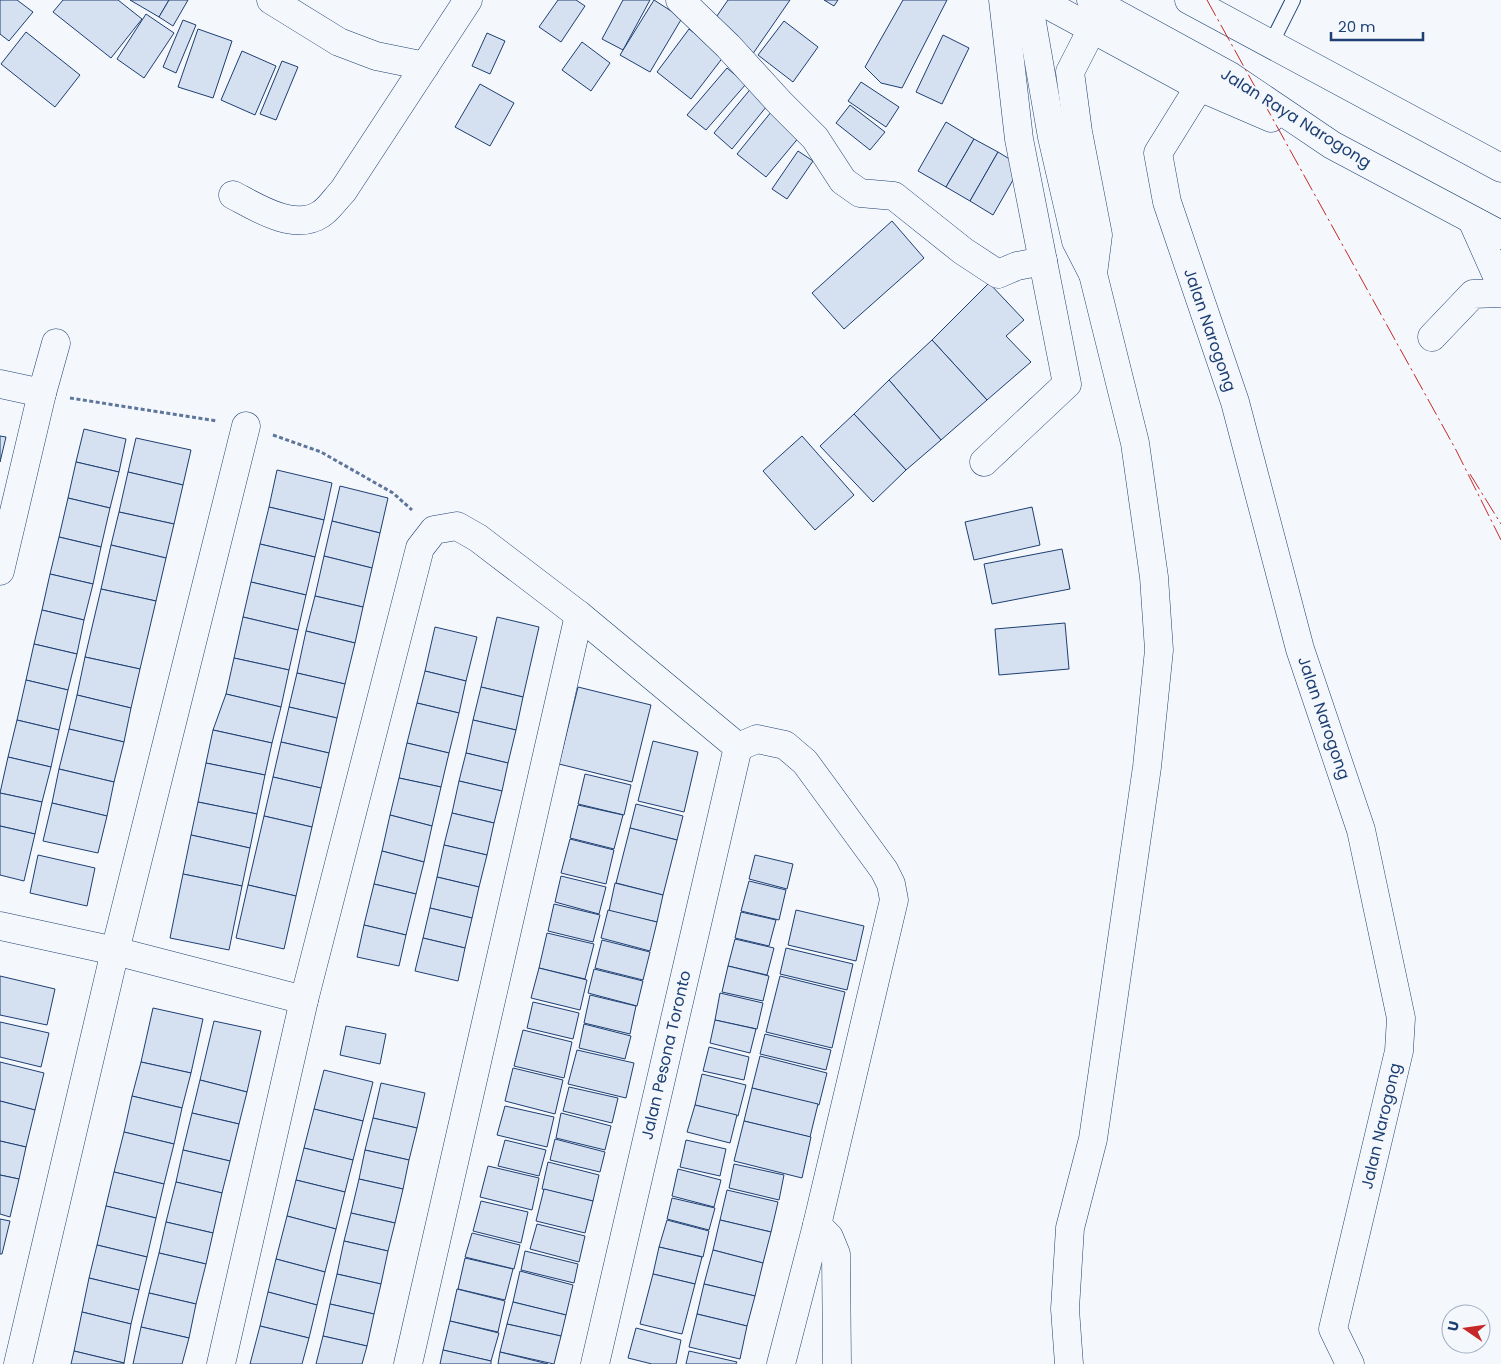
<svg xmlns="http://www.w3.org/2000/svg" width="1501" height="1364" font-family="Poppins,sans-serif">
  <rect width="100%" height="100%" fill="#f4f7fb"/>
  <!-- building -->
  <g fill="#d5e0f0" stroke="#1d3f73">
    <polygon points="0,0 17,0 33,12 9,41 0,34"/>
    <polygon points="63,0 118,0 142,19 111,58 53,12"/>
    <polygon points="130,0 169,0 159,17"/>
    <polygon points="169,0 188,0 173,26 159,17"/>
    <polygon points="558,0 576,0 585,6 561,42 539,27"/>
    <polygon points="623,0 650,0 623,50 602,39"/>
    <polygon points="654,0 682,18 650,72 620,55"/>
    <polygon points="728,0 790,0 752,55 710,26"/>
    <polygon points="824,0 838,0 834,6"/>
    <polygon points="903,0 947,0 902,88 881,83 865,67"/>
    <polygon points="146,14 174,33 144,78 117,59"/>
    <polygon points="183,20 196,25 176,73 163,67"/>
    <polygon points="784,21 818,47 793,82 758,55"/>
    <polygon points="198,29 232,41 213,98 178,87"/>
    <polygon points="689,29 724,56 691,99 657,72"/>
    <polygon points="26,32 80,75 55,107 1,64"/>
    <polygon points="487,33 505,41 490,74 472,66"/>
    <polygon points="943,35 969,48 942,104 916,92"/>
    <polygon points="582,42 610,63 591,91 562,70"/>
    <polygon points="242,51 276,66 255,115 221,100"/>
    <polygon points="282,61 298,67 276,120 260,114"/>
    <polygon points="727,68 746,84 706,130 687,115"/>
    <polygon points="861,82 899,107 886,127 848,101"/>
    <polygon points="480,84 514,103 490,146 455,127"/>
    <polygon points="753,86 771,101 732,149 714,133"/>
    <polygon points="850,105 885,132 870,150 836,123"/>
    <polygon points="776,106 805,130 766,177 737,154"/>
    <polygon points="946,122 974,139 946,187 918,171"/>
    <polygon points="974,139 998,152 970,201 946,187"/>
    <polygon points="798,151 813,161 787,199 772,189"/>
    <polygon points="998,152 1021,166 993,215 970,201"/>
    <polygon points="892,221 924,258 844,329 812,293"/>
    <polygon points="989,283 1024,320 1006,336 1031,362 987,400 932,340"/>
    <polygon points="932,340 987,400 941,440 889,380"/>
    <polygon points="889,380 941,440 906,470 854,414"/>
    <polygon points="854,414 906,470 873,502 820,446"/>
    <polygon points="84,429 126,439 119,472 76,462"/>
    <polygon points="0,436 6,437 0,462"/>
    <polygon points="802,436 854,495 815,530 763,471"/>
    <polygon points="136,438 191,450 183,485 128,472"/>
    <polygon points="76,462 119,472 110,508 68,498"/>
    <polygon points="277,470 332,483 324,520 269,507"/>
    <polygon points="128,472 183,485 174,524 119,512"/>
    <polygon points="340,486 388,498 380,533 332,521"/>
    <polygon points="68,498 110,508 101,547 59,537"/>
    <polygon points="269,507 324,520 315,557 260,544"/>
    <polygon points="1032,507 1040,545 974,560 965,522"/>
    <polygon points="119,512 174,524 166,558 111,545"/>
    <polygon points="332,521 380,533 372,568 324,556"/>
    <polygon points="59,537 101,547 93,584 50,574"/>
    <polygon points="260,544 315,557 306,595 251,582"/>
    <polygon points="111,545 166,558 156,601 101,589"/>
    <polygon points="1062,549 1070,589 992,604 984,564"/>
    <polygon points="324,556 372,568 363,607 315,596"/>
    <polygon points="50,574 93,584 84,620 42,610"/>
    <polygon points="251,582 306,595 298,630 243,617"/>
    <polygon points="101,589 156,601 140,669 85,657"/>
    <polygon points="315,596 363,607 355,643 306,631"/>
    <polygon points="42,610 84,620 77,654 34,644"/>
    <polygon points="243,617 298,630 289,670 234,658"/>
    <polygon points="497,617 539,627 523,697 481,687"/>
    <polygon points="1065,623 1069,669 999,675 995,629"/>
    <polygon points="435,627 477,637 466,681 425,671"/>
    <polygon points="306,631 355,643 345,684 297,673"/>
    <polygon points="34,644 77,654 68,690 26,680"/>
    <polygon points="85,657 140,669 131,708 77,695"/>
    <polygon points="234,658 289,670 281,707 226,694"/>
    <polygon points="425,671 466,681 459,713 417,703"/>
    <polygon points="297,673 345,684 337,718 289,707"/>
    <polygon points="26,680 68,690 59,730 17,720"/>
    <polygon points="481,687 523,697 516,730 473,720"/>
    <polygon points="578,687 651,705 632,782 559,764"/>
    <polygon points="226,694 281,707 272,743 213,730"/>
    <polygon points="77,695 131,708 124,742 69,729"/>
    <polygon points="417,703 459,713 449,753 407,743"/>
    <polygon points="289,707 337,718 329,753 281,742"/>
    <polygon points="17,720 59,730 51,767 8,757"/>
    <polygon points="473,720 516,730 508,763 466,753"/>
    <polygon points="69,729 124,742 114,782 59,769"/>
    <polygon points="213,730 272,743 265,775 206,763"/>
    <polygon points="653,741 698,752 684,812 638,801"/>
    <polygon points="281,742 329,753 321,788 273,777"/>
    <polygon points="407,743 449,753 441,787 399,778"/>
    <polygon points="466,753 508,763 502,791 459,781"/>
    <polygon points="8,757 51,767 42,802 0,793"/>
    <polygon points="206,763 265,775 257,814 198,802"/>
    <polygon points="59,769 114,782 107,816 52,803"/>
    <polygon points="585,774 631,785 624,815 578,804"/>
    <polygon points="273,777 321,788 312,827 264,816"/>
    <polygon points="399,778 441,787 432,826 390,815"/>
    <polygon points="459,781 502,791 494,823 452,813"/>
    <polygon points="0,793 42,802 35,834 0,826"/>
    <polygon points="198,802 257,814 250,848 191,835"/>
    <polygon points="52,803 107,816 98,853 43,841"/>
    <polygon points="636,804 683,816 677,840 630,828"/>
    <polygon points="578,805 623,815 614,849 570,838"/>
    <polygon points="452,813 494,823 487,855 444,845"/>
    <polygon points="390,815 432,826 424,862 382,851"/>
    <polygon points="264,816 312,827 296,896 248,885"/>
    <polygon points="0,826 35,834 24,881 0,875"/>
    <polygon points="630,828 677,840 663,895 616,883"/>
    <polygon points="191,835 250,848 242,886 183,874"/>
    <polygon points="570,839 614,850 606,884 561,873"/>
    <polygon points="444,845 487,855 479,887 437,877"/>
    <polygon points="382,851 424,862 416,894 374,884"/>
    <polygon points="38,855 95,868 87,906 30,893"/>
    <polygon points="755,855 793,864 787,889 749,879"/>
    <polygon points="183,874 242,886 229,950 170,938"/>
    <polygon points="561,876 606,887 599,914 555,902"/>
    <polygon points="437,877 479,887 472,918 430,908"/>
    <polygon points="749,881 786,890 779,920 741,911"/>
    <polygon points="615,883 663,895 657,922 609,911"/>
    <polygon points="374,884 416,894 406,935 364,925"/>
    <polygon points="248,885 296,896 284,949 236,938"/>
    <polygon points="554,904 600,915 593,942 548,931"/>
    <polygon points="430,908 472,918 465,948 423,938"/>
    <polygon points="608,910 657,922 650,951 601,938"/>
    <polygon points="796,910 864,926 856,961 788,945"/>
    <polygon points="741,912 776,920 769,946 735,938"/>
    <polygon points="364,925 406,935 399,966 357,957"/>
    <polygon points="547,933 594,944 585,979 539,968"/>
    <polygon points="423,938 465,948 458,981 415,971"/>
    <polygon points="735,939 774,948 767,975 728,966"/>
    <polygon points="602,940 650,952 643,980 595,968"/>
    <polygon points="786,948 853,964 847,990 780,974"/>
    <polygon points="728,966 769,976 763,1001 722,992"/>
    <polygon points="539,968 587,980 580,1010 531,998"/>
    <polygon points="594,969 643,981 637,1006 588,993"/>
    <polygon points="0,976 55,989 47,1025 0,1015"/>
    <polygon points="780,976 845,992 832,1048 766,1032"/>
    <polygon points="720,993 763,1003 757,1029 715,1020"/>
    <polygon points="590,995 636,1006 630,1034 584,1023"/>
    <polygon points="533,1002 579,1013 573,1039 527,1028"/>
    <polygon points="153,1008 203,1019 191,1073 141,1062"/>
    <polygon points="715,1020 756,1029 750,1053 710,1043"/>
    <polygon points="214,1021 261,1031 247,1092 200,1080"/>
    <polygon points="0,1022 49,1033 41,1067 0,1057"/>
    <polygon points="584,1024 631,1036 625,1059 579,1048"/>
    <polygon points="346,1026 386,1034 380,1064 340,1055"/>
    <polygon points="523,1030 572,1042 564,1078 514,1066"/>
    <polygon points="765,1034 831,1050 826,1070 760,1054"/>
    <polygon points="709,1047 749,1057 744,1080 703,1071"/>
    <polygon points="577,1050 634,1063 626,1098 568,1084"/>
    <polygon points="760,1056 827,1073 819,1105 752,1088"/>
    <polygon points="0,1062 44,1073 35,1110 0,1101"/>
    <polygon points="141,1062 191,1073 182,1108 132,1096"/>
    <polygon points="513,1068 563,1080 555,1114 505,1101"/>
    <polygon points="324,1070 373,1082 363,1121 314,1109"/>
    <polygon points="702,1074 746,1085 738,1116 695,1105"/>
    <polygon points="200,1080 247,1092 239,1124 192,1113"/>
    <polygon points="381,1083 425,1093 417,1128 373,1118"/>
    <polygon points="569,1087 618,1098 612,1123 563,1111"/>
    <polygon points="752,1088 818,1104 810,1137 744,1121"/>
    <polygon points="132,1096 182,1108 174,1144 124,1132"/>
    <polygon points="0,1101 35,1110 26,1147 0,1141"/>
    <polygon points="695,1105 737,1115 730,1143 687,1132"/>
    <polygon points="505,1106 554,1117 547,1147 497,1135"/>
    <polygon points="314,1109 363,1121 353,1160 304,1148"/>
    <polygon points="192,1113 239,1124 230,1161 183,1150"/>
    <polygon points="561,1113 611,1126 605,1150 556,1138"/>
    <polygon points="373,1118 417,1128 409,1160 365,1150"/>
    <polygon points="744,1121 811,1137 802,1178 734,1161"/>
    <polygon points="124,1132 174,1144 164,1184 114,1172"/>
    <polygon points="555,1139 605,1152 600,1172 550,1160"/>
    <polygon points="505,1140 546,1150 539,1176 498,1166"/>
    <polygon points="686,1140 726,1149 720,1176 680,1167"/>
    <polygon points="0,1141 26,1147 19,1179 0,1175"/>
    <polygon points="304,1148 353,1160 345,1192 296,1180"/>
    <polygon points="183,1150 230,1161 222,1193 176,1182"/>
    <polygon points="365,1150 409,1160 403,1189 359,1179"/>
    <polygon points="548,1162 599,1175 593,1201 542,1189"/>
    <polygon points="734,1164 784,1175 779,1200 729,1188"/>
    <polygon points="488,1166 539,1178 532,1210 480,1197"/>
    <polygon points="678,1169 721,1180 714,1207 672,1196"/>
    <polygon points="114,1172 164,1184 156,1218 106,1206"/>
    <polygon points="0,1175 19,1179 10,1217 0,1214"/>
    <polygon points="359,1179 403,1189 395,1223 351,1213"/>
    <polygon points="296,1180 345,1192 336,1229 287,1216"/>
    <polygon points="176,1182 222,1193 213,1233 166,1222"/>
    <polygon points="544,1189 593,1201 585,1233 536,1221"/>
    <polygon points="727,1190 778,1202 771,1232 720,1220"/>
    <polygon points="672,1198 715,1208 709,1230 667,1219"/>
    <polygon points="481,1201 528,1212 521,1243 473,1231"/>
    <polygon points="106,1206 156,1218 147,1257 97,1245"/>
    <polygon points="351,1213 395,1223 388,1251 344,1241"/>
    <polygon points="287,1216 336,1229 325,1272 276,1259"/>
    <polygon points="0,1219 10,1221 2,1254 0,1254"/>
    <polygon points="667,1220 709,1231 703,1257 659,1247"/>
    <polygon points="720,1220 771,1232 763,1263 713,1250"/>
    <polygon points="166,1222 213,1233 206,1264 159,1253"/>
    <polygon points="537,1224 585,1236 579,1262 530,1249"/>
    <polygon points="472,1233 520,1245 514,1269 465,1257"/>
    <polygon points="344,1241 388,1251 381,1284 337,1274"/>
    <polygon points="97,1245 147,1257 139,1290 89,1278"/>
    <polygon points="659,1247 702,1257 695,1284 653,1274"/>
    <polygon points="713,1250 763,1263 755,1296 704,1284"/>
    <polygon points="525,1251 578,1264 574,1283 521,1270"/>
    <polygon points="159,1253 206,1264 196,1304 149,1293"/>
    <polygon points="465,1258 513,1269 505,1300 458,1289"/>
    <polygon points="276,1259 325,1272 317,1305 268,1292"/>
    <polygon points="520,1271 573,1285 566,1315 513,1302"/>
    <polygon points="337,1274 381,1284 374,1314 330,1304"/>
    <polygon points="653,1274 695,1284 682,1334 640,1324"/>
    <polygon points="89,1278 139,1290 131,1324 82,1312"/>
    <polygon points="704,1284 755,1296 747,1326 697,1314"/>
    <polygon points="457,1289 505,1301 498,1332 450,1321"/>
    <polygon points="268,1292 317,1305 309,1338 260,1326"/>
    <polygon points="149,1293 196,1304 189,1338 141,1327"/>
    <polygon points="513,1302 566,1315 561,1336 507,1324"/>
    <polygon points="330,1304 374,1314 367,1346 323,1336"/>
    <polygon points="82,1312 131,1324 124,1363 74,1351"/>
    <polygon points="697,1314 747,1326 740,1359 689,1347"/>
    <polygon points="450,1321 499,1333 491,1361 443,1350"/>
    <polygon points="507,1324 561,1336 554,1364 500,1352"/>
    <polygon points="260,1326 309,1338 302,1364 250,1364"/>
    <polygon points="141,1327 189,1338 182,1364 133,1364"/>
    <polygon points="636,1328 681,1340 676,1364 652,1364 628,1358"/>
    <polygon points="323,1336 367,1346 362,1364 316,1364"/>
    <polygon points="443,1350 491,1361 491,1364 440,1364"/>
    <polygon points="74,1351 124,1363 124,1364 71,1364"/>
    <polygon points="689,1351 737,1362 736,1364 686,1364"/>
    <polygon points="500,1352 548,1364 498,1364"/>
  </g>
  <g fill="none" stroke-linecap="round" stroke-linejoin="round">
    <!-- service casing -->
    <g stroke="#1d3f73" stroke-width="16">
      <polyline id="service" points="1271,44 1293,0"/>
    </g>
    <!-- minor casing -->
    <g stroke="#1d3f73" stroke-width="29">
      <g id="minor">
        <polyline points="271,0 339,42 376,56 425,66"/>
        <polyline points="680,0 728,46 780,103 815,138 843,181 860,193 894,196 963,251 998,274 1017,266 1043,261"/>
        <polyline points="1199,87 1158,153 1167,202 1235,402 1300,649 1361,830 1401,1018 1399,1051 1333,1329 1350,1364"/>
        <path d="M233,195C256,207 294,232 321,214C329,209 336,198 343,191L468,0"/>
        <polyline points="1472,220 1501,285"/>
        <polyline points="1432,337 1473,294 1501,293"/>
        <polyline points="0,384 42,393"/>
        <polyline points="984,462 1067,384 1019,139 1003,0"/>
        <polyline points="0,571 42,393 56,343"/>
        <polyline points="0,926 115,951 304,1000"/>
        <polyline points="817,1225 829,1237 836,1254 837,1364"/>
        <polyline points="18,1364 115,951 246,426"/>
        <polyline points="221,1364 304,1000 420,548 434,530 457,526 478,538 579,615 738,747 757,739 785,745 805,762 884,870 891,884 894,900 817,1225 781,1364"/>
        <polyline points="408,1364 579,615"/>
        <polyline points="595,1364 738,747"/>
      </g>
    </g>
    <!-- tertiary casing -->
    <g stroke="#1d3f73" stroke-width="29">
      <g id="tertiary">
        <polyline points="1028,0 1052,137 1076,241 1093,274 1135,443 1154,577 1159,650 1147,767 1093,1139 1070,1228 1065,1309 1069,1364"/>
        <polyline points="1092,29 1070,72 1078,132 1098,235 1093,274"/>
      </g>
    </g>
    <!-- primary casing -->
    <g stroke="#1d3f73" stroke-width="29">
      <g id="primary">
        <polyline points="1039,0 1199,87 1271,118"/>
        <polyline points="1091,0 1230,76 1332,145 1501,235"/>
        <polyline points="1189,0 1501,168"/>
      </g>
    </g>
    <!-- path -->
    <g stroke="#5e769c" stroke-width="3" stroke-dasharray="4 2.5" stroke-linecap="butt">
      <polyline points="70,398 217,421"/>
      <polyline points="273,435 321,452 393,493 412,510"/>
    </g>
    <!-- service -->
    <use href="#service" stroke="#f4f7fb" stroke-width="14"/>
    <!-- minor -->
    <use href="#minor" stroke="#f4f7fb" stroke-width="28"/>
    <!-- tertiary -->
    <use href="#tertiary" stroke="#f4f7fb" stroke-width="28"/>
    <!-- primary -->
    <use href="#primary" stroke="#f4f7fb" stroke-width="28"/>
    <!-- power -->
    <g stroke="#c62828" stroke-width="1" stroke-dasharray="18 4 2.5 4" stroke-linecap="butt">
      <polyline points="1207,0 1456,450 1501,540"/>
      <polyline points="1470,474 1501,524"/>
    </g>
  </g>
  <g text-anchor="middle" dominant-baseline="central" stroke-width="4" stroke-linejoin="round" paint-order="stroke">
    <!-- street labels -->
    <g font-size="16" fill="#1d3f73" stroke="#f4f7fb">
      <text transform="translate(1296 118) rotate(32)">Jalan Raya Narogong</text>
      <text transform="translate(1210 330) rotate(71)">Jalan Narogong</text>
      <text transform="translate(1324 718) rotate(71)">Jalan Narogong</text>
      <text transform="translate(666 1055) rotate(-77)">Jalan Pesona Toronto</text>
      <text transform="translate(1381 1126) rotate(-77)">Jalan Narogong</text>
    </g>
  </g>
  <!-- north arrow -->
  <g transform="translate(1466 1329) rotate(283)"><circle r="24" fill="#f4f7fb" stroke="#9eadc5"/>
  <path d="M0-4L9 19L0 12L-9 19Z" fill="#c62828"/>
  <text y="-8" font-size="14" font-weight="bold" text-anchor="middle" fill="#1d3f73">U</text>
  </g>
  <!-- scale -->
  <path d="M1331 32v8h92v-8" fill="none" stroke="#1d3f73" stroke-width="2.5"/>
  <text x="1338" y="32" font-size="15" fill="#1d3f73" stroke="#f4f7fb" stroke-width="4" paint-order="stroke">20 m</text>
</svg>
